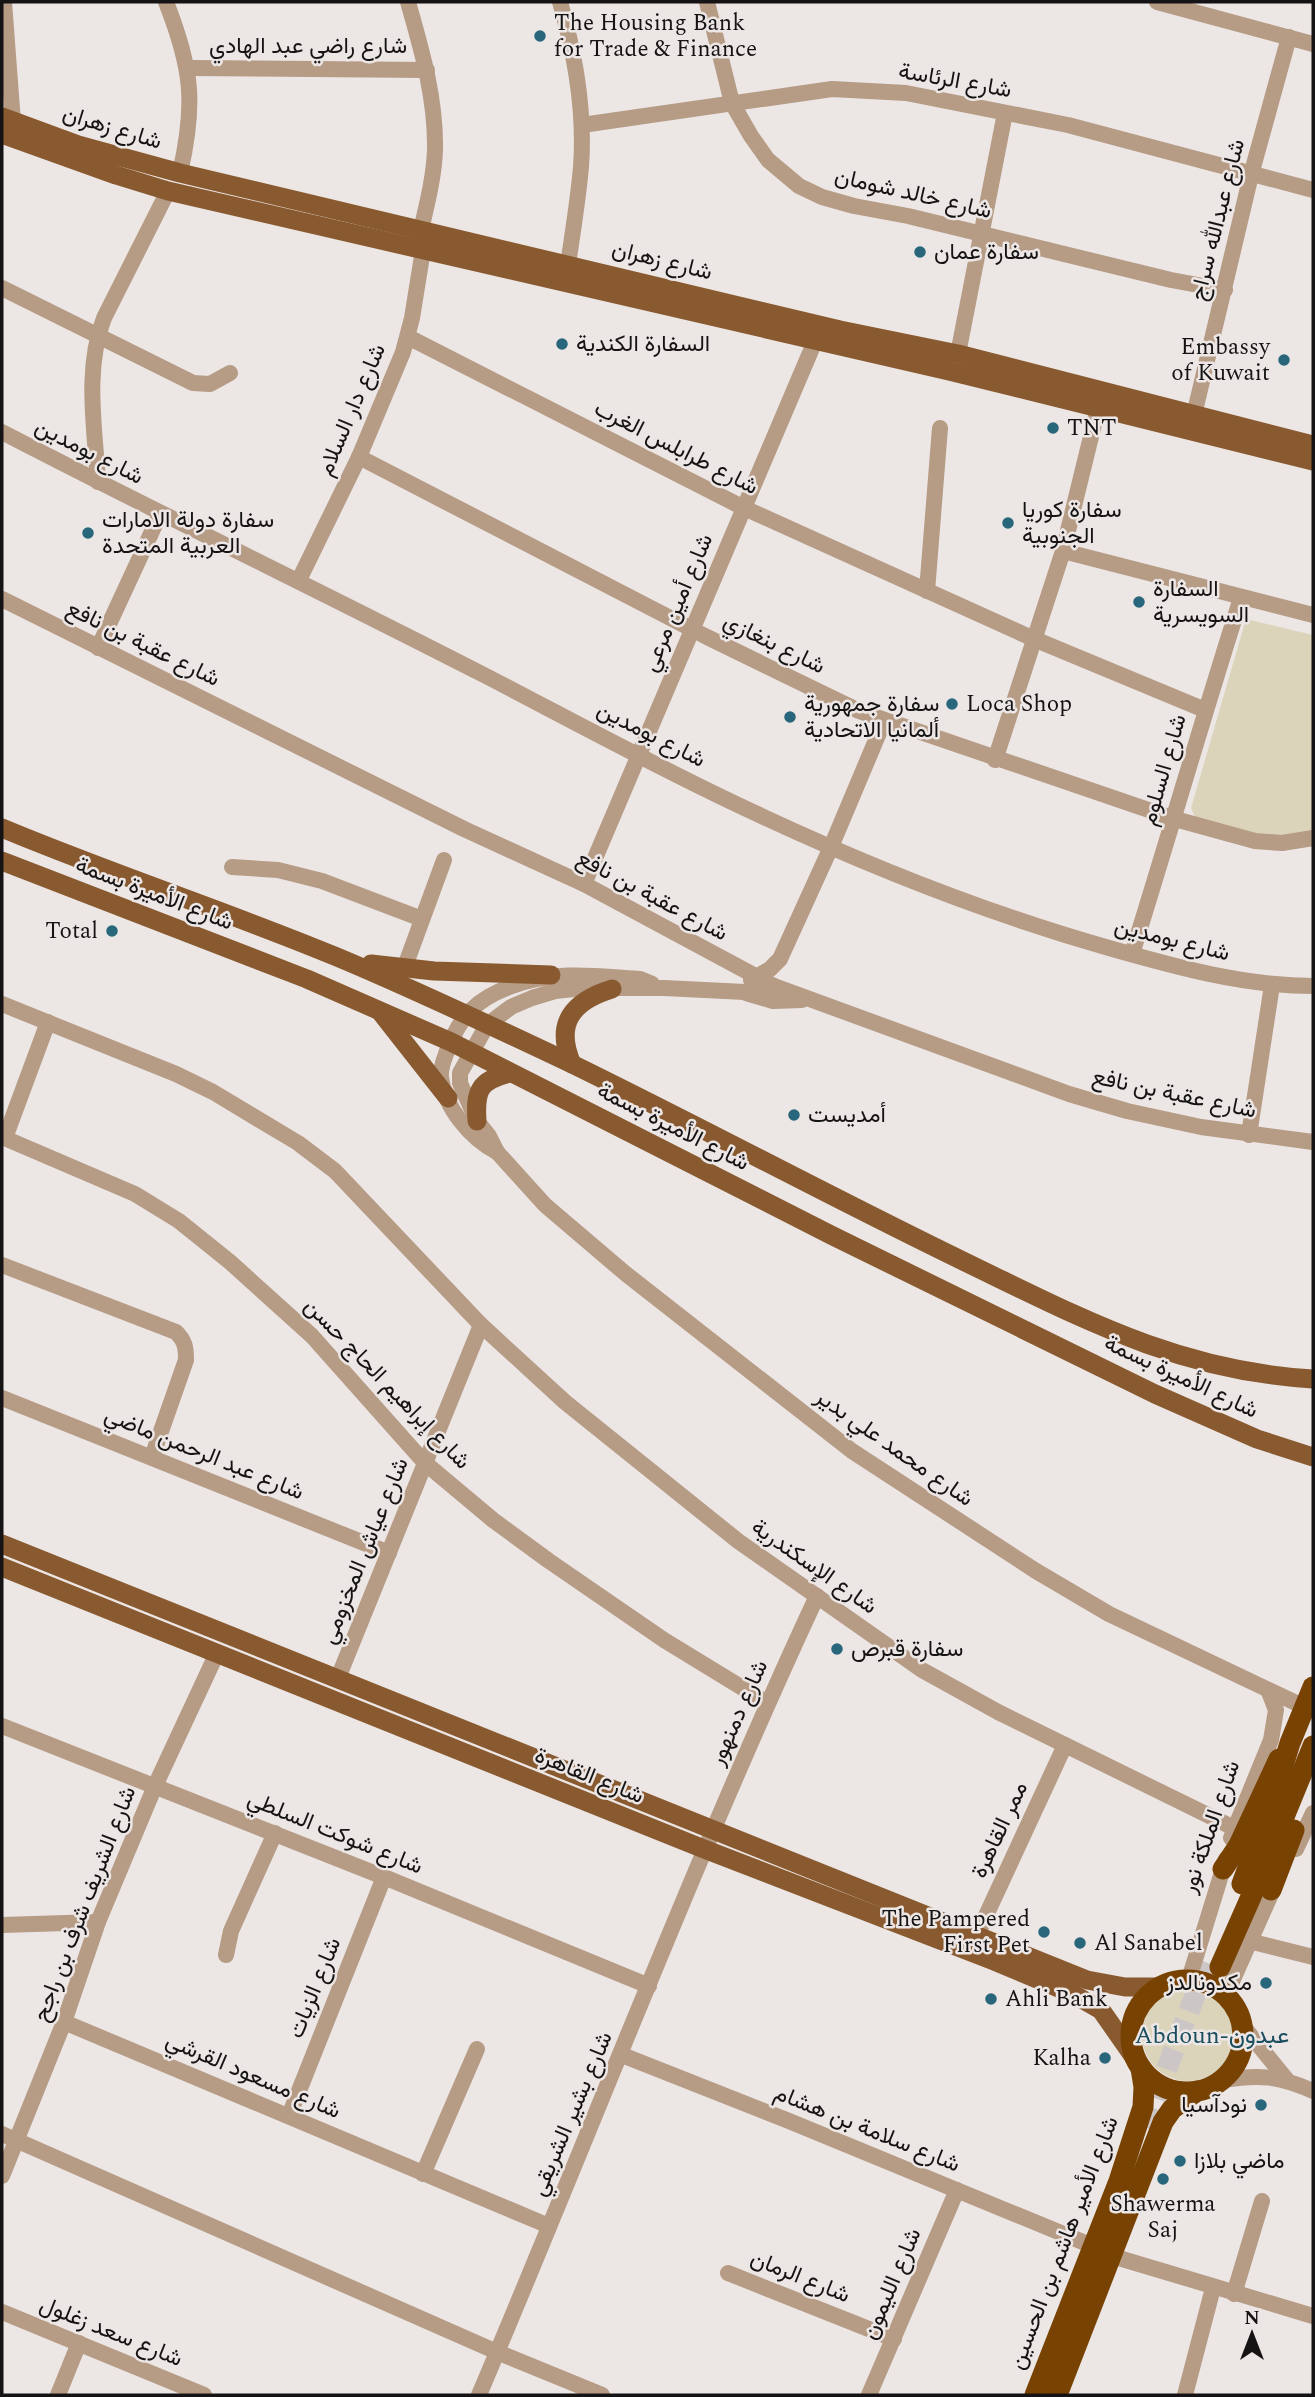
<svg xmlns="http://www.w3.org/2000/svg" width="1315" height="2397" font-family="Spectral,Vazirmatn,serif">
  <rect width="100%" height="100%" fill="#ece6e5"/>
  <!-- green -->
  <g fill="#dbd4bb">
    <polygon points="1246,619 1313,635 1313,834 1281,839 1196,819 1191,808"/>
    <circle cx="1188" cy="2035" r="46"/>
  </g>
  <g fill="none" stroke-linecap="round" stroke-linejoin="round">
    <!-- highway-tunnel -->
    <polyline stroke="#ccc6c6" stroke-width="21" stroke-dasharray="21 10" stroke-linecap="butt" points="1144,2127 1208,1962"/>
    <!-- minor -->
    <g stroke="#b69b85" stroke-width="16">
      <polyline points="4,2 13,122"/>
      <path d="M166,2C192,68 196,103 180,173"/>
      <path d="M408,2C422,51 436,99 435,150C434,177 427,204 421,230"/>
      <path d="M560,2C575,54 585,113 581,167C578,200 573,232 568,264"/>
      <polyline points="707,2 732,103 751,136 768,160 799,186 822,197 854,206 908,216 1171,280 1225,290"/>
      <polyline points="1157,2 1313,44"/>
      <polyline points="188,68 427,70"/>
      <polyline points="582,125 832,89 906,93 1068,125 1313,190"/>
      <polyline points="2,288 193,383 210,384 230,373"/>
      <polyline points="408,337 742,507 1034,639 1205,710"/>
      <polyline points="958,354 1005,113"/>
      <polyline points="1194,415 1251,175 1289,37"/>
      <path d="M2,432C162,515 324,593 484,675C573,721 662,770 753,812C868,866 986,913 1109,948C1176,967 1244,986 1313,986"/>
      <polyline points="359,457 707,637 859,711 1175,819 1255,841 1282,843 1313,838"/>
      <path d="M98,482C95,428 84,370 104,318L168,191"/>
      <polyline points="1063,551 1313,615"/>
      <polyline points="299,580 359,457 403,352 412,318 423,250"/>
      <polyline points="927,591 940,428"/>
      <polyline points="2,599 464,829 584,884 774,986 1069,1094 1127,1111 1201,1127 1313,1142"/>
      <polyline points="98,648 160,514"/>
      <polyline points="995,760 1063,551 1098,408"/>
      <polyline points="232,867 278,870 322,881 422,919"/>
      <polyline points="584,884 815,341"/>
      <path d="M1132,954C1169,836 1203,717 1241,598"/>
      <polyline points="404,969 444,860"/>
      <polyline points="751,980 770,969 780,959 831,847 884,721"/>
      <polyline points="774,986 745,992 664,988 583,988 555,991 532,998 511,1007 487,1025 460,1073 460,1083 477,1121 489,1136 497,1152 545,1205 626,1274 852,1451 1036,1571 1109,1614 1313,1711"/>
      <polyline points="746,993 773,1001 802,1000"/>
      <polyline points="2,1004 176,1074 213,1092 298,1143 335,1171 481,1325 565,1402 738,1541 922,1670 998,1712 1234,1828"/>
      <polyline points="1249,1135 1272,985"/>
      <polyline points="2,1137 135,1194 179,1221 230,1262 312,1336 425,1463 493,1520 549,1561 664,1640 767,1703"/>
      <polyline points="5,1138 48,1022"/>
      <path d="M497,1152C471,1139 444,1107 441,1077C440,1068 444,1060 447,1051C460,1016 476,999 512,986C556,970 595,976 640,979L652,984"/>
      <path d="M2,1265L176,1332C185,1341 186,1347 186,1360L152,1457"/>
      <polyline points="2,1398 389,1553"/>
      <polyline points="338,1678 481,1325"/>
      <polyline points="2,1726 384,1877 649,1986"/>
      <polyline points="1231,1838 1271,1740 1276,1710 1269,1692"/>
      <polyline points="1296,1849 1313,1813"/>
      <polyline points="2,1925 98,1922"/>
      <polyline points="977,1935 1065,1745"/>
      <polyline points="1249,1941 1313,1957"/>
      <polyline points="226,1955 231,1931 275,1833"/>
      <polyline points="1189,1979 1226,1859"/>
      <polyline points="1226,1995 1276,1883"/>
      <polyline points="64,2022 549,2226"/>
      <polyline points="1243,2026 1287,2080"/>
      <polyline points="622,2055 789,2121 1095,2247"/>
      <path d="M1223,2080C1260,2074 1279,2076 1313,2091"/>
      <polyline points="289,2116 384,1877"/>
      <polyline points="2,2134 497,2352 602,2395"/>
      <polyline points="423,2174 477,2049"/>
      <polyline points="2,2176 64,2022 98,1922 155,1786 217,1653"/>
      <polyline points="1112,2256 1313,2316"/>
      <polyline points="728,2273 894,2339"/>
      <polyline points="1234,2294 1262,2201"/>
      <polyline points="2,2312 204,2395"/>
      <polyline points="58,2395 79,2343"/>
      <path d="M479,2395C592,2129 695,1858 817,1596"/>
      <polyline points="869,2395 957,2190"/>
      <polyline points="1185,2395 1213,2288"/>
    </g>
    <!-- major -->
    <g stroke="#895a2f" stroke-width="19">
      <polyline points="2,117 78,145 180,173 840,330 958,354 1313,445"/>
      <polyline points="2,134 116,175 168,191 949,371 1313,461"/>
      <path d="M2,828C112,874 226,911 337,957C416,990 494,1027 572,1064C703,1128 831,1197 963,1261C1081,1318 1178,1371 1313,1379"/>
      <polyline points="2,861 307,979 451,1042 833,1236 1155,1394 1257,1439 1313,1457"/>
      <polyline points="371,964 434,971 551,975"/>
      <polyline points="382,1014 448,1098"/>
      <path d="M572,1064C554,1023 573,1001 612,989"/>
      <path d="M477,1121C475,1090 479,1081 510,1073"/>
      <polyline points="2,1544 1087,1980 1125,1987 1158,1987"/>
      <polyline points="2,1567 704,1849 994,1961 1073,1994 1101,2010 1136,2060"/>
    </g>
    <!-- highway -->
    <g stroke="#784202" stroke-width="21">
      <polyline points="1223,1869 1239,1845 1279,1759"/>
      <polyline points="1242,1884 1268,1814"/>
      <polyline points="1271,1890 1294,1830"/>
      <polyline points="1220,1967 1254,1890 1313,1746"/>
      <circle cx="1187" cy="2036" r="56"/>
      <polyline points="1035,2395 1119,2181 1143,2107 1144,2087 1141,2068"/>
      <polyline points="1057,2395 1163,2122 1172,2109 1197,2091"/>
    </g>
    <!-- highway-bridge -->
    <polyline stroke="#784202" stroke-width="21" points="1268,1814 1290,1743 1313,1687"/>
  </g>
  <!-- markers -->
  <g fill="#28667c" stroke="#ece6e5" stroke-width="2.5">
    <circle cx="540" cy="36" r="7"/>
    <circle cx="920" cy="252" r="7"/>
    <circle cx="562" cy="344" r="7"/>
    <circle cx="1284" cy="360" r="7"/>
    <circle cx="1053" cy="428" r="7"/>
    <circle cx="1008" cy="523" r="7"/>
    <circle cx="88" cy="533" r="7"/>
    <circle cx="1139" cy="602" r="7"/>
    <circle cx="952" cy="704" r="7"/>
    <circle cx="790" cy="717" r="7"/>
    <circle cx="112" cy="931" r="7"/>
    <circle cx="794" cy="1115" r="7"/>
    <circle cx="837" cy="1649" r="7"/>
    <circle cx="1044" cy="1932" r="7"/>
    <circle cx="1080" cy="1943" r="7"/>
    <circle cx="1266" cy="1983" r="7"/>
    <circle cx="991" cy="1999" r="7"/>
    <circle cx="1105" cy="2058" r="7"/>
    <circle cx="1261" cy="2105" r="7"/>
    <circle cx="1180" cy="2161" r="7"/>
    <circle cx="1163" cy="2179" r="7"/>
  </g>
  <g text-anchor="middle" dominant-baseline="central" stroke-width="5" stroke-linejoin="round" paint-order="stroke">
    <!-- poi labels -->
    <g font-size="23" fill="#151313" stroke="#ece6e5" text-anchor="start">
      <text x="554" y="23">The Housing Bank<tspan x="554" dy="26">for Trade &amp; Finance</tspan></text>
      <text x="934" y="252">سفارة عمان</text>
      <text x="576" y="344">السفارة الكندية</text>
      <text x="1270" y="347" text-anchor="end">Embassy<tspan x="1270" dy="26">of Kuwait</tspan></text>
      <text x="1067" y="428">TNT</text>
      <text x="1022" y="510">سفارة كوريا<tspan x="1022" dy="26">الجنوبية</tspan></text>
      <text x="102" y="520">سفارة دولة الامارات<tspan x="102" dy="26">العربية المتحدة</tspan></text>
      <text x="1153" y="589">السفارة<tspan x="1153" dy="26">السويسرية</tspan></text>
      <text x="804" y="704">سفارة جمهورية<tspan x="804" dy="26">ألمانيا الاتحادية</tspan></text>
      <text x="966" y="704">Loca Shop</text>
      <text x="98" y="931" text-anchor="end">Total</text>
      <text x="808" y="1115">أمديست</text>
      <text x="851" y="1649">سفارة قبرص</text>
      <text x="1030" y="1919" text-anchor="end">The Pampered<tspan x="1030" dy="26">First Pet</tspan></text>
      <text x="1094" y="1943">Al Sanabel</text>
      <text x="1252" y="1983" text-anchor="end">مكدونالدز</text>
      <text x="1005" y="1999">Ahli Bank</text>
      <text x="1091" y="2058" text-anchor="end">Kalha</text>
      <text x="1247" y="2105" text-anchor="end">نودآسيا</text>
      <text x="1194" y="2161">ماضي بلازا</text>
      <text x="1163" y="2204" text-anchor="middle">Shawerma<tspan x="1163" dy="26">Saj</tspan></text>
    </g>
    <!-- street labels -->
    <g font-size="23" fill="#151313" stroke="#ece6e5">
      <text x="308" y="46">شارع راضي عبد الهادي</text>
      <text transform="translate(955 81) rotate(10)">شارع الرئاسة</text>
      <text transform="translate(112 128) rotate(17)">شارع زهران</text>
      <text transform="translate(913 194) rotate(13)">شارع خالد شومان</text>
      <text transform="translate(1218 220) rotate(-76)">شارع عبدالله سراج</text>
      <text transform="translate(662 261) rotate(14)">شارع زهران</text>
      <text transform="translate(352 410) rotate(-67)">شارع دار السلام</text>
      <text transform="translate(676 448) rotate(27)">شارع طرابلس الغرب</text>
      <text transform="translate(89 452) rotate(27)">شارع بومدين</text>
      <text transform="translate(678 603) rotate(-67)">شارع أمين مرعي</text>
      <text transform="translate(143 644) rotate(26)">شارع عقبة بن نافع</text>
      <text transform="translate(774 644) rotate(26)">شارع بنغازي</text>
      <text transform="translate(651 735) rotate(27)">شارع بومدين</text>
      <text transform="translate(1164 770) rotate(-74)">شارع السلوم</text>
      <text transform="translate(154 894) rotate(21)">شارع الأميرة بسمة</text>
      <text transform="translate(652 896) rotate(28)">شارع عقبة بن نافع</text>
      <text transform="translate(1172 940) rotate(14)">شارع بومدين</text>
      <text transform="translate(1174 1094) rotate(12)">شارع عقبة بن نافع</text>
      <text transform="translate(673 1127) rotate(27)">شارع الأميرة بسمة</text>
      <text transform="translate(1181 1377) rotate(25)">شارع الأميرة بسمة</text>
      <text transform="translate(387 1384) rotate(46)">شارع إبراهيم الحاج حسن</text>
      <text transform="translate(894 1448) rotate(35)">شارع محمد علي بدير</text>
      <text transform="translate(204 1454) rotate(22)">شارع عبد الرحمن ماضي</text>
      <text transform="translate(365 1551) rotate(-68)">شارع عياش المخزومي</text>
      <text transform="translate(814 1567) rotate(35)">شارع الإسكندرية</text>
      <text transform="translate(739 1713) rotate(-66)">شارع دمنهور</text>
      <text transform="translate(589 1776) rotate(22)">شارع القاهرة</text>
      <text transform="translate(1211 1827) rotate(-71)">شارع الملكة نور</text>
      <text transform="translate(1000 1830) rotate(-65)">ممر القاهرة</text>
      <text transform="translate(335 1833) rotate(22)">شارع شوكت السلطي</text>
      <text transform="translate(85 1904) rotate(-69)">شارع الشريف شرف بن راجح</text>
      <text transform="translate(315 1988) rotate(-68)">شارع الزيات</text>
      <text transform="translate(253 2076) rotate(23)">شارع مسعود القرشي</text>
      <text transform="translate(572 2114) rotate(-67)">شارع بشير الشريقي</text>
      <text transform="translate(867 2129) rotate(22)">شارع سلامة بن هشام</text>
      <text transform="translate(1064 2243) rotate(-69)">شارع الأمير هاشم بن الحسين</text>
      <text transform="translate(800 2277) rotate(22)">شارع الرمان</text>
      <text transform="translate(892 2284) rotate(-67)">شارع الليمون</text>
      <text transform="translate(111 2332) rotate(22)">شارع سعد زغلول</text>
    </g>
    <!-- neighbourhood labels -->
    <g font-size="24" fill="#1a4d5e" stroke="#ece6e5">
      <text x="1212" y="2036">Abdoun-عبدون</text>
    </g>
  </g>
  <!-- border -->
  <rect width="1315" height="2397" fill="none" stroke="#151313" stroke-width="7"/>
  <!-- north arrow -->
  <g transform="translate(1252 2334)" stroke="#ece6e5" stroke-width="5" paint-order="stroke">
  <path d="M0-5L12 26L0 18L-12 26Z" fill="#151313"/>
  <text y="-10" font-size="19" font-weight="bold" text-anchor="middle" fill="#151313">N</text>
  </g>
</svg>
